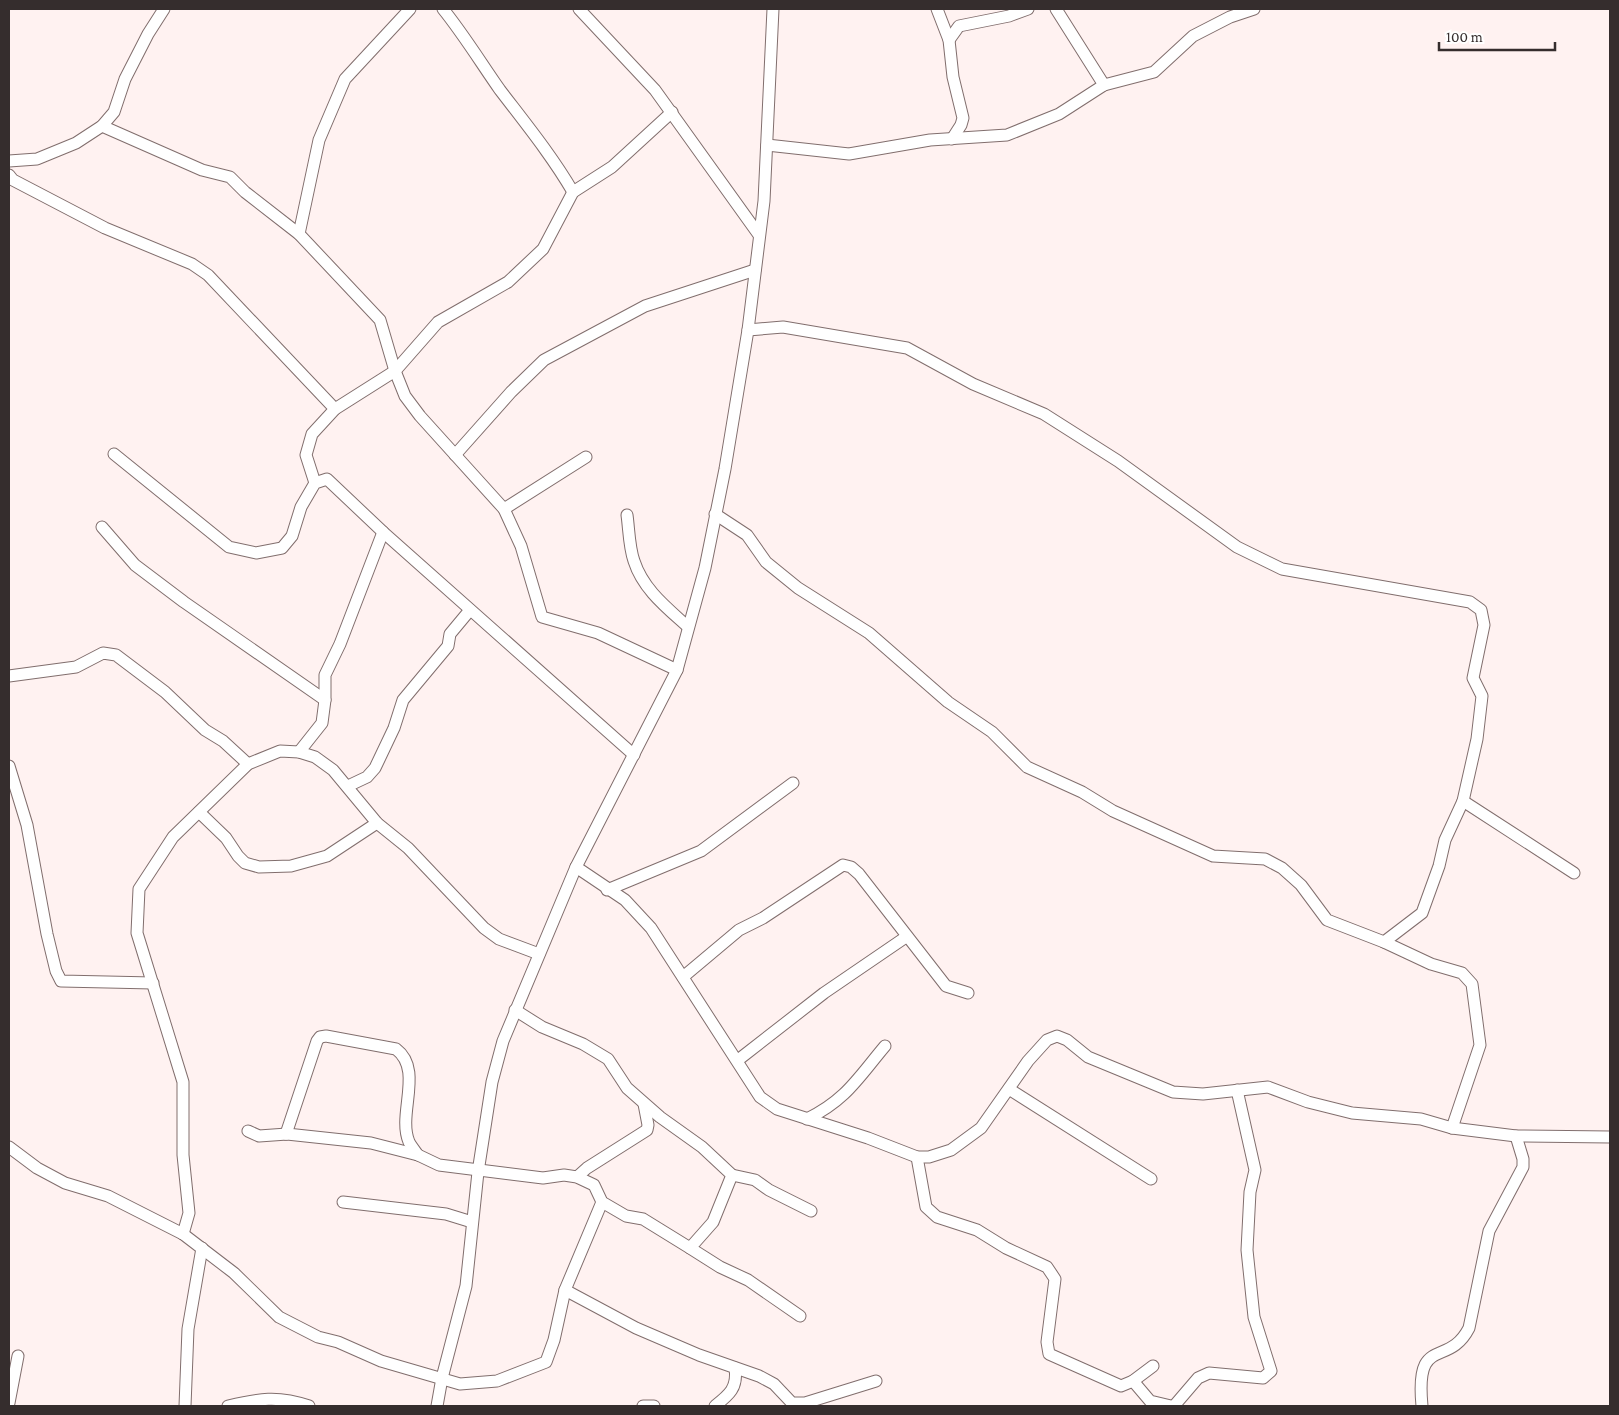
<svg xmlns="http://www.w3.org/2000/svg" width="1619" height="1415" font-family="'Crimson Pro',serif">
  <rect width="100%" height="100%" fill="#fff2f1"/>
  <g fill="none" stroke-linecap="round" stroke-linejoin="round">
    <!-- minor casing -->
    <g stroke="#816e6d" stroke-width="13">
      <g id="minor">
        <path d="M443,9C464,35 481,63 500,90C526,124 552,156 573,192"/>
        <polyline points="579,9 655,90 759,235"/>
        <polyline points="937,9 949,40 953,77 963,118 961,125 952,139"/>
        <polyline points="1056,9 1104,85"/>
        <polyline points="949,40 959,26 1009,16 1028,9"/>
        <polyline points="102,126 202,170 230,177 245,192 299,234 380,320 395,371 405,396 420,416 504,509 521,546 542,617 598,633 677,670"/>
        <polyline points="767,145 849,154 930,140 1007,135 1059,114 1104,85 1154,72 1193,36 1230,17 1254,9"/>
        <polyline points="9,161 37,159 76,143 102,126 114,112 125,79 148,34 164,9"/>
        <polyline points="9,175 13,180 105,228 192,264 208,275 335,409"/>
        <polyline points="299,234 319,140 345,79 410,9"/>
        <polyline points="748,330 783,327 907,348 973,384 1044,414 1118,461 1237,547 1282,569 1470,602 1481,610 1484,625 1473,678 1482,696 1477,739 1463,801 1445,840 1439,866 1422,913 1384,942"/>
        <polyline points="114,454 229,547 256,553 282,548 292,536 301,507 315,483 327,479 383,532 634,755"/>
        <polyline points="455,455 511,392 544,360 645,306 755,270"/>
        <polyline points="315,483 306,455 312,434 335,409 395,371 438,322 508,282 543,249 573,192 612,167 672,112"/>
        <polyline points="504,509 586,457"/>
        <polyline points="715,514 747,535 766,562 798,588 869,633 948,702 992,732 1027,767 1082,792 1113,811 1213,856 1265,859 1282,868 1301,885 1327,920 1384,942 1431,964 1462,973 1472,984 1480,1045 1452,1128"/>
        <path d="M627,515C629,529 629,547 634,561C643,589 666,607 687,626"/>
        <polyline points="102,527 135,565 184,602 325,700"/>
        <polyline points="9,676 76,667 103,653 116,655 165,692 205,730 223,741 248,764"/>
        <polyline points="299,752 322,723 325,700 325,675 340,644 383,532"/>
        <polyline points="9,766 27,825 47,934 56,971 61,981 153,983"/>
        <polyline points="348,786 367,777 375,768 394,728 403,700 448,646 450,634 470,610"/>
        <polyline points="1463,801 1574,873"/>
        <polyline points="199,812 226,838 238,856 245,863 259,867 291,866 327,856 377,823"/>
        <polyline points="576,867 625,900 651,928 760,1097 777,1109 868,1138 917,1157 929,1157 951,1150 981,1128 1028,1061 1047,1040 1057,1036 1067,1040 1088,1057 1173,1092 1203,1094 1268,1087 1308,1102 1352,1113 1421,1119 1452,1128 1516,1136 1610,1137"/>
        <polyline points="607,890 701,851 793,783"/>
        <polyline points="683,977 739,930 763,918 843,865 851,867 859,874 946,986 968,993"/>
        <polyline points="515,1010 542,1027 583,1044 608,1059 627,1088 660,1117 702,1147 732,1175 713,1222 690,1248 720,1267 748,1280 800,1316"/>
        <polyline points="738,1060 824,993 906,937"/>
        <polyline points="1009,1089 1151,1179"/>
        <path d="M807,1119C846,1100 858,1078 885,1046"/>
        <polyline points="248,1131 259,1136 287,1134 371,1143 418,1155 439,1165 543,1178 564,1175 577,1177 594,1185 602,1202 626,1216 643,1219 690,1248"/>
        <path d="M286,1134L317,1041L320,1037L326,1036L396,1049C424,1070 397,1114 409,1142C411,1146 415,1151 418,1155"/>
        <polyline points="9,1147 37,1168 65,1183 108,1196 183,1234 234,1273 279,1317 318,1337 338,1342 381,1361 460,1384 497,1381 546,1362 554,1340 565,1290 602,1202"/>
        <polyline points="917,1157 926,1207 937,1217 977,1230 1006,1248 1047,1267 1055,1279 1047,1342 1049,1354 1121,1386 1133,1381 1153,1366"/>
        <polyline points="732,1175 755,1180 769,1190 811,1211"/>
        <polyline points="577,1177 587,1168 647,1130 648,1125 644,1104"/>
        <polyline points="343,1202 446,1214 472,1222"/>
        <polyline points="183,1234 189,1213 183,1155 183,1082 137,933 139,889 173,837 248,764 280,751 299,752 315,757 333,770 377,823 408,848 484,928 499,939 539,954"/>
        <polyline points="565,1290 636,1328 699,1355 759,1376 774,1384 792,1403 805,1403 876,1381"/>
        <polyline points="1133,1381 1150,1401 1171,1406"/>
        <polyline points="9,1403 18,1356"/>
        <polyline points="185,1406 188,1329 202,1248"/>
        <path d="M228,1406C259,1399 277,1395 309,1406"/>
        <polyline points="437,1406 442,1378 466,1286 478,1172 492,1082 503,1041 576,867 677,670 705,568 725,469 748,330 764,201 773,9"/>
        <polyline points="643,1406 654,1406"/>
        <path d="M715,1406C729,1395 738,1388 735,1368"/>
        <polyline points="1174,1406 1198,1378 1209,1373 1263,1378 1271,1371 1254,1317 1247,1250 1250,1192 1255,1170 1237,1090"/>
        <path d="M1422,1406C1415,1333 1448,1369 1469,1328L1489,1231L1523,1167V1159L1516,1136"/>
      </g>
    </g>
    <!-- minor -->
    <use href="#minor" stroke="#fff" stroke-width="11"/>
  </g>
  <!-- border -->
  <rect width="1619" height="1415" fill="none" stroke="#352d2d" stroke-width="20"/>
  <!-- scale -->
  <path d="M1439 42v8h116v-8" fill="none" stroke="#352d2d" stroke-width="2.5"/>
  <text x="1446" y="42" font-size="15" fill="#352d2d" stroke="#ffffff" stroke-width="4" paint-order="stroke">100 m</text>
</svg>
